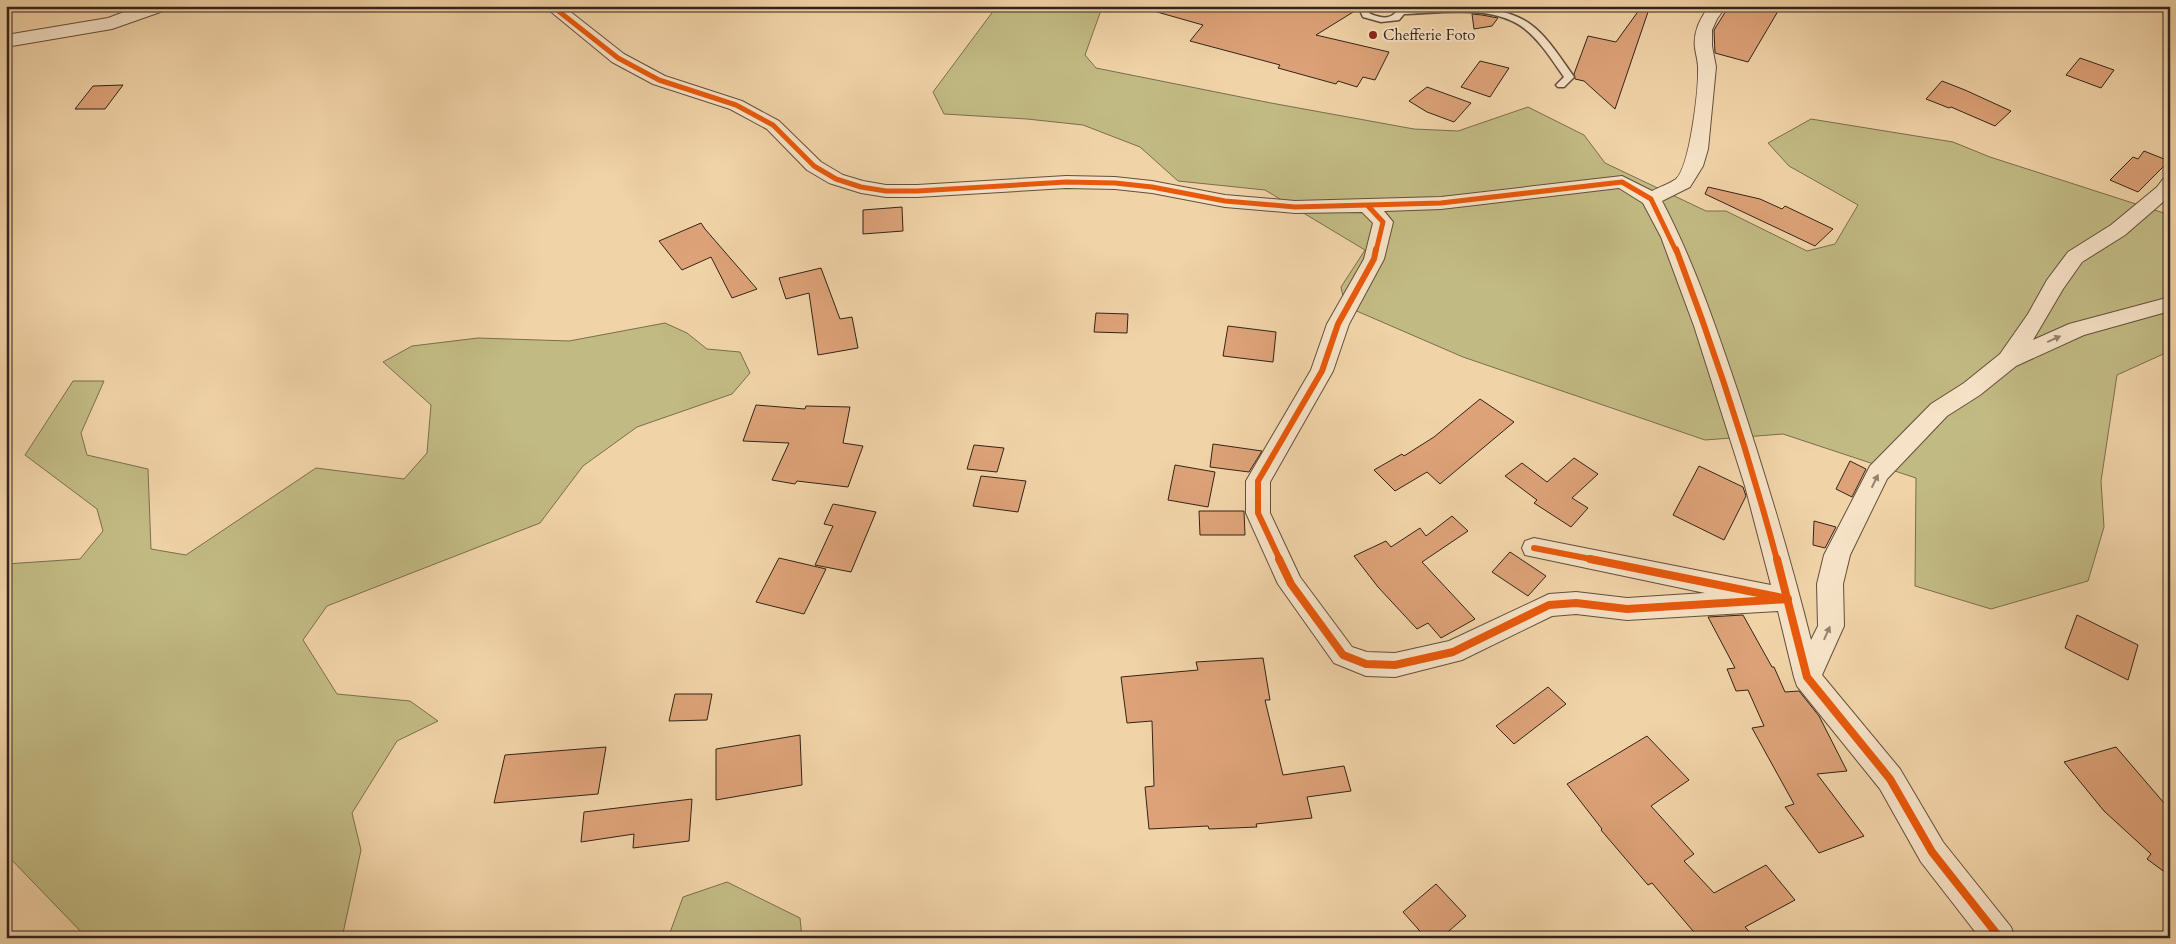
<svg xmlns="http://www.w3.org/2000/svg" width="2176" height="944" font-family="Cardo,serif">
  <rect width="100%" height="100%" fill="#f1d3a8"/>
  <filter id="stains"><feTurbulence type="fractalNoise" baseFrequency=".004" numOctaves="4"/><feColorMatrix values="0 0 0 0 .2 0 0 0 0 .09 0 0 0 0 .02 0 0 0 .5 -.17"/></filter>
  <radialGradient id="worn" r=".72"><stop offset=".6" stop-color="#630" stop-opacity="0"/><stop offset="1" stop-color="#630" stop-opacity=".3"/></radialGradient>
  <!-- green -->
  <g fill="#c2ba83" stroke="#7a6e4e">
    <polygon points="997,6 1106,6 1100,13 1085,55 1096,68 1271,103 1414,129 1458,131 1528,107 1584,135 1605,163 1706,211 1726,211 1807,251 1835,244 1858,205 1789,166 1768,143 1811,119 1953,142 1990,157 2170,215 2170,351 2117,375 2101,481 2104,527 2088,581 1991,609 1915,586 1916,478 1783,434 1705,440 1463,357 1345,306 1341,287 1365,250 1265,190 1178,181 1140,147 1083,125 1027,119 944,114 933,92"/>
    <polygon points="665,323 687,333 707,349 740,352 750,373 732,394 637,427 583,466 540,523 327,606 303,640 337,694 410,701 438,721 397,741 352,813 361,850 342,938 87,938 6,854 6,564 80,559 103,531 97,509 25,455 73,381 104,381 81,433 87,455 148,469 151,549 186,555 316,468 404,479 427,453 431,405 383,362 412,346 478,338 569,341"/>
    <polygon points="727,882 800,918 802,938 668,938 683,897"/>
  </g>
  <!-- building -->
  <g fill="#dda278" stroke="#332318">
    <polygon points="1158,6 1356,6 1358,9 1316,35 1389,52 1375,80 1363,77 1357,87 1338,81 1336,84 1278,68 1280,65 1190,41 1203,25 1157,12"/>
    <polygon points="1642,6 1650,6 1615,109 1584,81 1575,79 1574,74 1588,36 1616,42"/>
    <polygon points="1729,6 1781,6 1748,62 1715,53 1714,30"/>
    <polygon points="1472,14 1482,15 1498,18 1492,26 1474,29"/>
    <polygon points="2080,58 2114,70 2101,88 2066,75"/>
    <polygon points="1480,61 1509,68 1490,97 1461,87"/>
    <polygon points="1942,81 1965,90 2011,111 1995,126 1951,107 1949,108 1926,99"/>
    <polygon points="123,85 105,109 75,109 93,86"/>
    <polygon points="1427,87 1471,103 1454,122 1427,112 1409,101"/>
    <polygon points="2144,151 2169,161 2138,192 2110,180 2133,157 2138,159"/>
    <polygon points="1708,187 1760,199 1782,209 1785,206 1833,229 1815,246 1705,194"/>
    <polygon points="902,207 903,231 863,234 863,210"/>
    <polygon points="701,223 705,229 757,289 732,298 711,257 682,270 659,241"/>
    <polygon points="821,268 840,319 852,317 858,348 818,355 809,293 786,299 779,278"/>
    <polygon points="1096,313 1128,314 1127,333 1094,332"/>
    <polygon points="1228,326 1276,332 1273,362 1223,356"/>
    <polygon points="1480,399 1514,422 1440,484 1427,472 1395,491 1374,470 1402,454 1404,456 1434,437"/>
    <polygon points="756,405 805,409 806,406 850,407 843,443 863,446 848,487 797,481 795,484 772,480 789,443 743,441"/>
    <polygon points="1213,444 1262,451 1249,472 1210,467"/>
    <polygon points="974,445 1004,448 997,472 967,469"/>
    <polygon points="1574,458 1598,474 1572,498 1588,508 1571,527 1534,503 1537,500 1505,476 1522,463 1547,482"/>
    <polygon points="1850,461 1866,469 1852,497 1836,489"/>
    <polygon points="1175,465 1215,472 1208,507 1168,500"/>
    <polygon points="1699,466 1743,487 1746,496 1724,540 1673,515"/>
    <polygon points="981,476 1026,481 1018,512 973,506"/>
    <polygon points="833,504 876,512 851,572 815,565 833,526 824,524"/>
    <polygon points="1199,511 1244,511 1245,535 1200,535"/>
    <polygon points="1452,516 1468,531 1422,562 1475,619 1441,638 1428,623 1417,629 1378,587 1354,556 1386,541 1391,547 1420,528 1426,536"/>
    <polygon points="1814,521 1836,527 1825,548 1813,545"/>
    <polygon points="1510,552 1546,576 1528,596 1492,572"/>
    <polygon points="779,558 826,569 804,614 756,602"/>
    <polygon points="1743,615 1772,667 1774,667 1785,692 1799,691 1819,716 1847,771 1817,774 1864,836 1819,853 1785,807 1794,804 1752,728 1764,726 1748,690 1736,691 1727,669 1735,668 1708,617"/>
    <polygon points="2077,615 2138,645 2128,680 2065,648"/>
    <polygon points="1263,658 1270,700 1265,700 1283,775 1344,766 1351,791 1307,797 1312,818 1256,824 1257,827 1209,829 1208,826 1149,829 1145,787 1154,786 1152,721 1127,723 1121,677 1198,670 1196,662"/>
    <polygon points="1548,687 1566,704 1514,744 1496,726"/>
    <polygon points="675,694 712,694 707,720 669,721"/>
    <polygon points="800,735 802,785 716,800 716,749"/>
    <polygon points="1647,736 1689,780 1651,806 1694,854 1684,861 1714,893 1766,865 1795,900 1745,927 1755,938 1699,938 1652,883 1648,885 1601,830 1602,829 1567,784"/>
    <polygon points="606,747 598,794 494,803 505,755"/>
    <polygon points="2116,747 2170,810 2170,876 2147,859 2151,854 2104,811 2064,762"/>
    <polygon points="692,799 689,841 633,848 634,834 581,842 584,812"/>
    <polygon points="1436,884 1466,916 1441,938 1426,938 1403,912"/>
  </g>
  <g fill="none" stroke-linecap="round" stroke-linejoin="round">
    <!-- service casing -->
    <g stroke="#624f3c" stroke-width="3">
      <path id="service" d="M1358,6H1366L1369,13C1376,17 1388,20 1394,14C1398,11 1398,9 1403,8C1439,5 1500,2 1530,24C1548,37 1561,59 1574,77L1564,87H1558L1556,85L1564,77C1552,60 1541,42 1525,29C1493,4 1442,13 1404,14L1399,20L1381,22L1363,17Z"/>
    </g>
    <!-- minor casing -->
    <g stroke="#624f3c" stroke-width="2">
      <path id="minor" d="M544,6H563L624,54L665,76L742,101L779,121L821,162L843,175L863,181L886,185H917L1066,176L1115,177L1152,181L1225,195L1295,201L1441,197L1622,176L1652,191C1659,187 1669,184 1676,179C1690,167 1699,88 1698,67C1698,61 1696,55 1695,48C1693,32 1700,19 1709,6H1726L1717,19L1712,30V46L1716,67L1708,149L1703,166L1690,187L1662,201C1694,262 1716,327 1738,392C1765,474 1790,556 1811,640L1818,626L1817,584L1824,555L1870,466L1931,404L1964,383L2000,354L2028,314L2047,280L2068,252L2111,225L2157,187L2163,179L2170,177V196L2125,235L2082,262L2063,289L2033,340L2069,324L2170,297V311L2084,335L2016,366L1980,395L1947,416L1887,479L1850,555L1843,584L1844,626L1822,675L1900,769L1943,842L2011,927L2015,938H1980L1921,862L1880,789L1797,686L1794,677L1778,611L1627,620L1576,614L1552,616L1462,660L1395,677L1366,676L1334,663L1278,584L1246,513V481L1311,370L1327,324L1364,259L1373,223L1362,212L1295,213L1225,207L1152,193L1115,189L1066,188L917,197H886L861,193L829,183L807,170L767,129L730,109L653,84L612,62ZM1619,188L1643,203L1661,237L1694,326L1745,486L1771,585L1534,538L1525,541L1522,548L1525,555L1705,593L1627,598L1576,592L1549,594L1449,641L1395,653L1367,652L1352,647L1300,577L1270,513V482L1333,371L1349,324L1384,259L1393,222L1384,211L1441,209Z"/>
    </g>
    <!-- tertiary casing -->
    <g stroke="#624f3c" stroke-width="2">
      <polygon id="tertiary" points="140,6 168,6 166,10 112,29 6,47 6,35 108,18"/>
    </g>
    <!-- service -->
    <use href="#service" fill="#f6e2c6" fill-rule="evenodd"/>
    <!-- minor -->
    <use href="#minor" fill="#f6e2c6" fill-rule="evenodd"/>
    <!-- tertiary -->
    <use href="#tertiary" fill="#f6e2c6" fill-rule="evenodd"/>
    <!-- cycleway-far2 casing -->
    <g stroke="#f6e2c6" stroke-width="8">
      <g id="cycleway-far2">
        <polyline points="552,6 618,58 659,80 736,105 773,125 814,166 836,179 861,187 886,191 917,191 1066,182 1115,183 1152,187 1225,201 1295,207 1441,203 1622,182 1651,199 1676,251"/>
        <polyline points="1368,206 1383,222 1376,251"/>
      </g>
    </g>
    <!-- cycleway-far1 casing -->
    <g stroke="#f6e2c6" stroke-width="9">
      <g id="cycleway-far1">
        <path d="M1676,249C1715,351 1749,455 1777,560"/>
        <polyline points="1534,548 1596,560"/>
        <polyline points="1280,560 1258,513 1258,481 1322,371 1338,324 1374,259 1376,249"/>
      </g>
    </g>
    <!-- cycleway casing -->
    <g stroke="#f6e2c6" stroke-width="11">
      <g id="cycleway">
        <polyline points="1279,559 1291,584 1343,655 1366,664 1395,665 1453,652 1549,605 1576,603 1627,609 1788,599 1590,559"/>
        <polyline points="1777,559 1807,677 1890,779 1932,852 2000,938"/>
      </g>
    </g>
    <!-- cycleway-far2 -->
    <use href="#cycleway-far2" stroke="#e8590c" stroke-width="5"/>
    <!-- cycleway-far1 -->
    <use href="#cycleway-far1" stroke="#e8590c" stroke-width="6"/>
    <!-- cycleway -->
    <use href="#cycleway" stroke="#e8590c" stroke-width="8"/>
  </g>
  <!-- one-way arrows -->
  <defs><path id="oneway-solid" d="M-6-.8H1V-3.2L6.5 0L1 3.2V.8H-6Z" transform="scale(1.25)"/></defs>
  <g fill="#94826f">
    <use href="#oneway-solid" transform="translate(2054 339) rotate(-24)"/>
    <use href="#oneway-solid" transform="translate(1875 481) rotate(-64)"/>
    <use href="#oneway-solid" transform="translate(1827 633) rotate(-66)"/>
  </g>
  <!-- markers -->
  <circle fill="#8f2418" stroke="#f6e2c6" stroke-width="2" cx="1373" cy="35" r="5"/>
  <g text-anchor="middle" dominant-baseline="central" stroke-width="4" stroke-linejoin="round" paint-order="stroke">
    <!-- far-poi labels -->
    <g font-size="15" fill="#332318" stroke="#f6e2c6" text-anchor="start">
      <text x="1383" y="35">Chefferie Foto</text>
    </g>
  </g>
  <!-- margin -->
  <rect width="2176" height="944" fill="none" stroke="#f1d3a8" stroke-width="25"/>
  <rect x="8" y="8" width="2161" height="929" fill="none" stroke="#332318" stroke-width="2.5"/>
  <rect x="12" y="12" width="2151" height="919" fill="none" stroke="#332318"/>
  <rect width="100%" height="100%" filter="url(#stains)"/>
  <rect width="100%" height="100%" fill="url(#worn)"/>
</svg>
